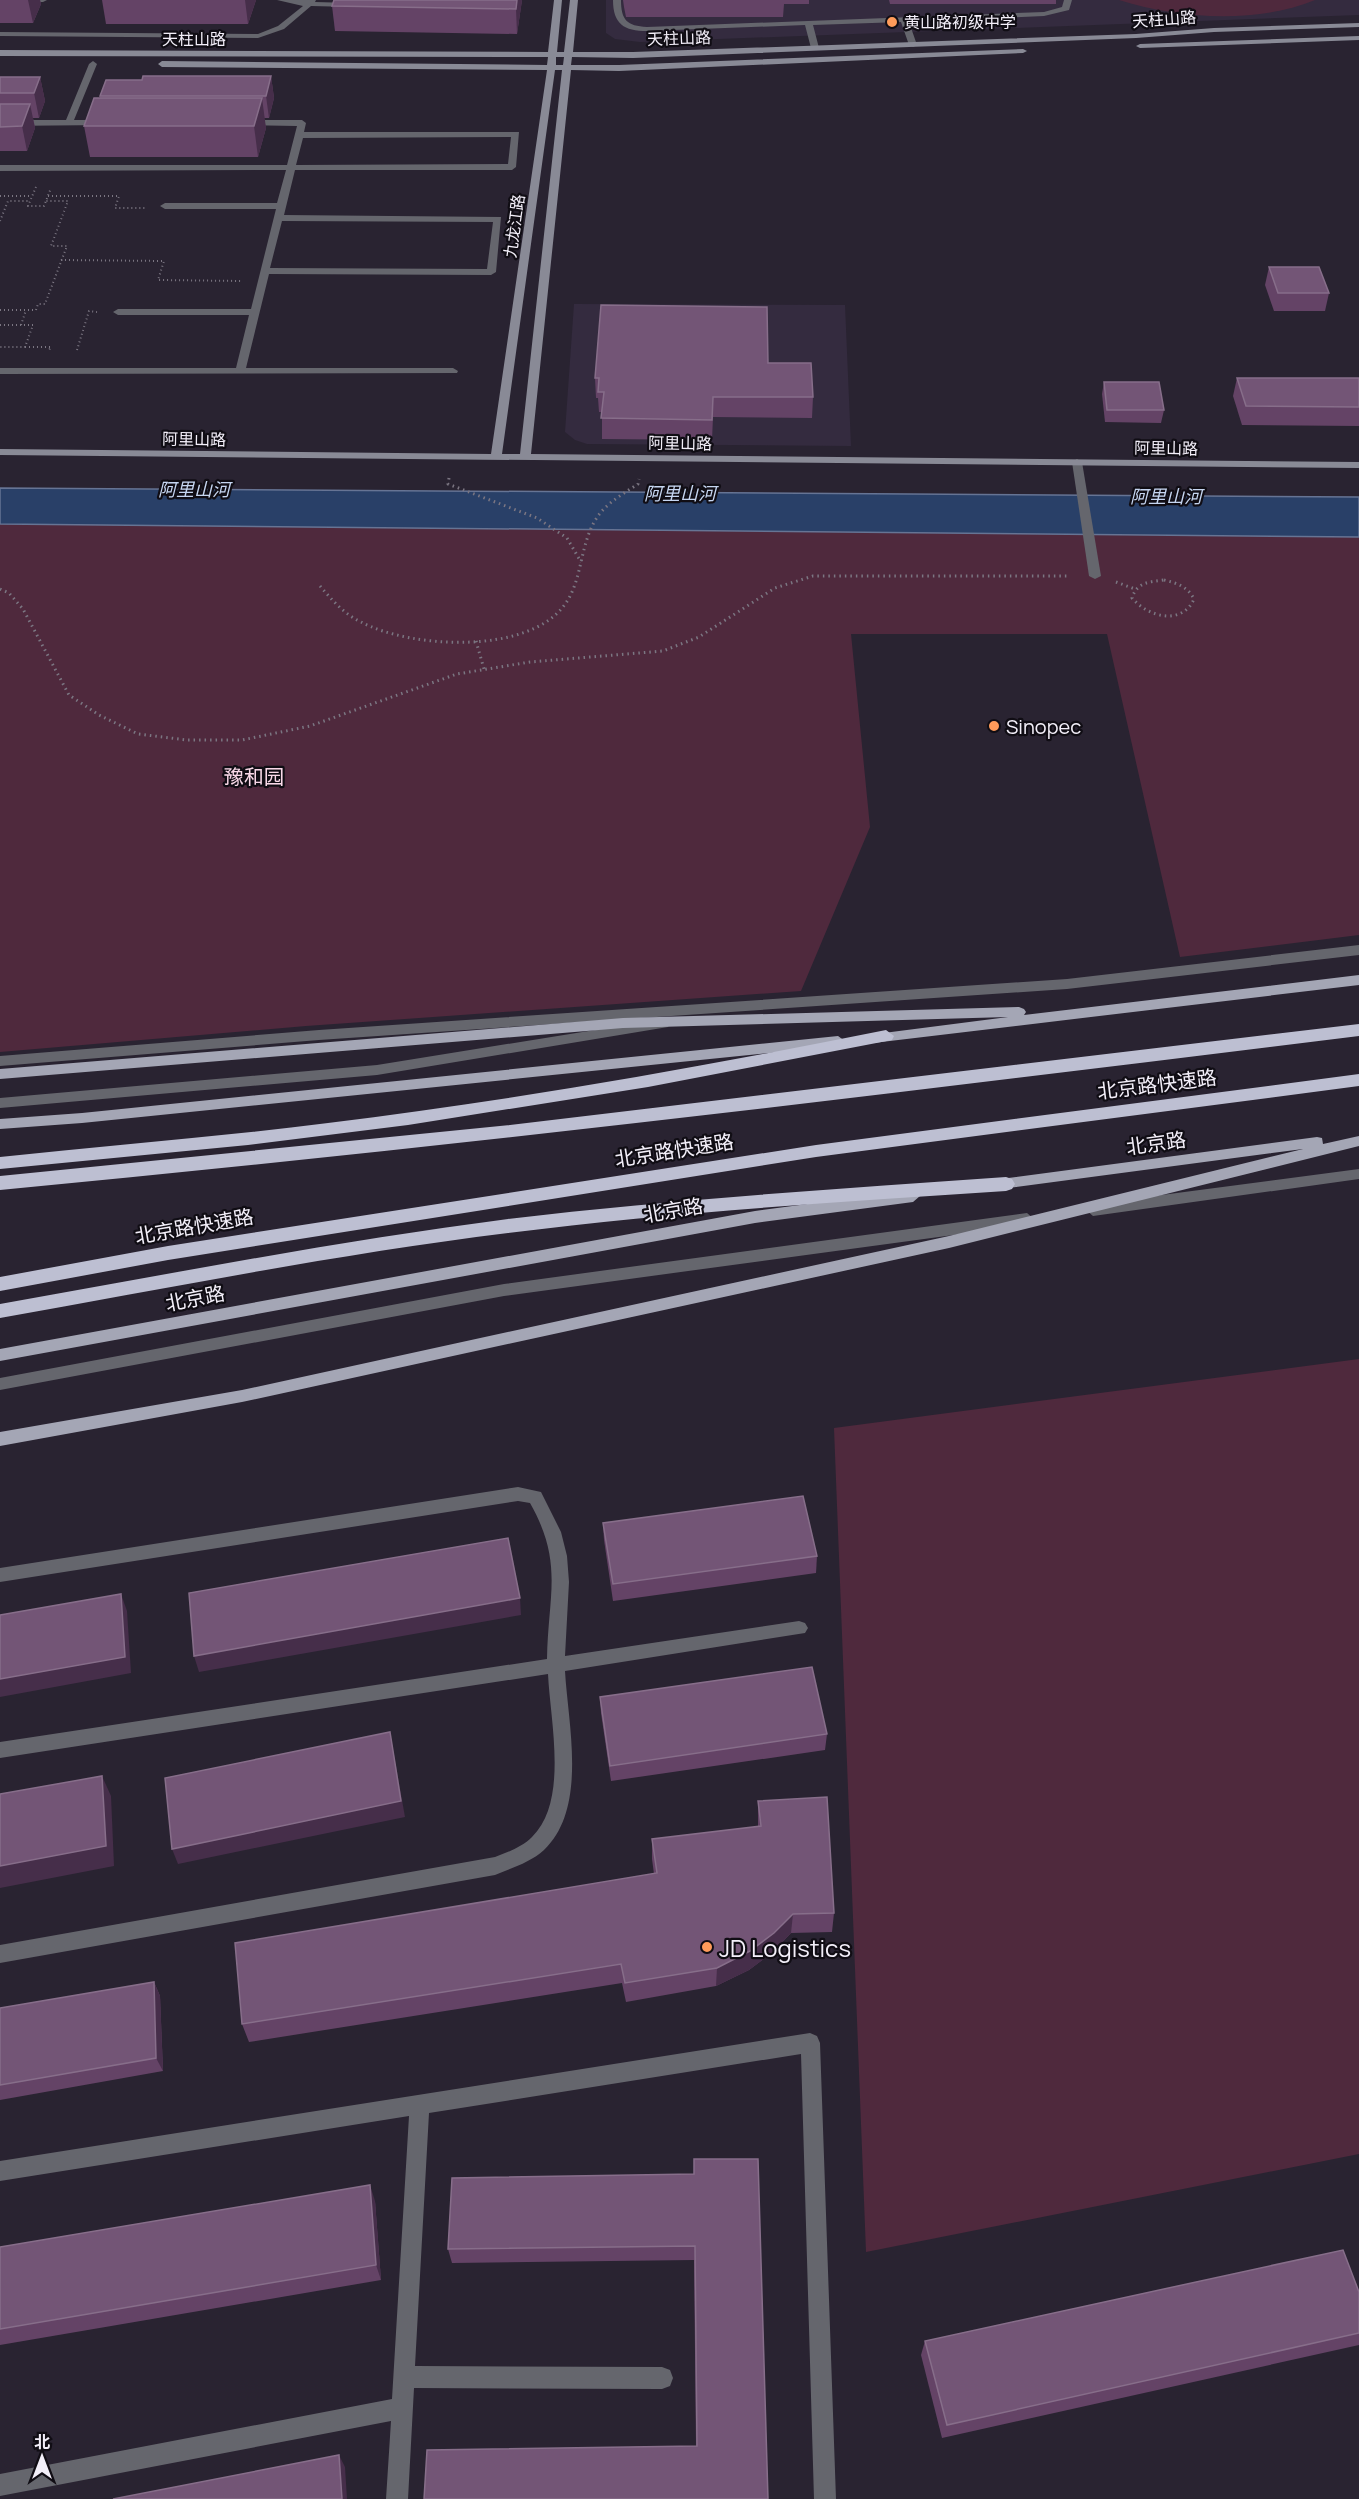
<svg xmlns="http://www.w3.org/2000/svg" width="1359" height="2499" font-family="Manrope,'Noto Sans SC',sans-serif">
  <rect width="100%" height="100%" fill="#292331"/>
  <!-- built -->
  <g fill="#342b3f">
    <polygon points="606,0 1359,0 1359,15 640,42 615,39 606,33"/>
    <polygon points="574,304 845,305 851,446 587,444 575,440 565,432"/>
  </g>
  <!-- green -->
  <g fill="#4f293d">
    <path d="M1119,0H1315C1257,24 1178,19 1119,0Z"/>
    <polygon points="0,520 1359,536 1359,935 1180,957 1107,634 851,634 870,827 801,991 306,1026 0,1052"/>
    <polygon points="1359,1359 1359,2154 866,2252 834,1428"/>
  </g>
  <!-- water -->
  <polygon fill="#294068" stroke="#667494" stroke-width="1.5" points="0,488 1359,497 1359,537 0,524"/>
  <g fill="none" stroke-linecap="round" stroke-linejoin="round">
    <!-- path-far1 -->
    <g stroke="#7b7682" stroke-width="2" stroke-dasharray="1 3" stroke-linecap="butt">
      <polyline points="36,187 28,206 44,206 51,188"/>
      <polyline points="0,196 32,196"/>
      <polyline points="48,196 119,196 115,208 145,208"/>
      <polyline points="0,221 8,201 30,201"/>
      <polyline points="61,260 164,261 158,280 242,281"/>
      <polyline points="0,310 36,310 38,304 45,304 67,246 51,246 68,201 46,201"/>
      <polyline points="0,325 33,325 25,347 0,347"/>
      <polyline points="21,325 26,310"/>
      <polyline points="25,347 51,347 49,350"/>
      <polyline points="77,350 89,311 97,312"/>
    </g>
    <!-- path -->
    <g stroke="#7b7682" stroke-width="3" stroke-dasharray="1.5 4" stroke-linecap="butt">
      <polyline points="449,478 448,484 537,518 567,538 581,562"/>
      <path d="M1164,580C1177,583 1188,587 1194,599C1182,626 1148,617 1132,598C1137,582 1149,582 1164,580Z"/>
      <polyline points="1116,582 1135,589"/>
      <path d="M320,586C332,600 344,614 361,622C410,648 524,655 563,607C583,582 579,546 596,519C606,503 623,494 638,484L639,479"/>
      <polyline points="0,589 9,593 23,609 69,695 99,715 138,734 187,740 242,740 310,726 457,674 530,662 663,651 699,637 775,588 813,576 1070,576"/>
      <polyline points="476,641 484,669"/>
    </g>
    <!-- lane -->
    <g fill="#65666d" fill-rule="evenodd">
      <polygon points="0,0 47,0 43,2 0,3"/>
      <polygon points="277,0 316,0 315,2 352,3 356,5 352,7 311,6 284,29 258,38 0,36 0,32 258,34 278,26 303,6"/>
      <path d="M613,0H621C621,20 627,26 647,27L1044,12L1062,7L1064,0H1072L1069,10L1044,16L909,22L917,45L913,47L909,45L901,22L813,25L819,48L815,50L811,48L805,25L647,31C624,31 613,24 613,0Z"/>
      <polygon points="93,61 97,64 74,120 104,120 108,123 107,125 0,126 0,120 66,120 89,64"/>
      <path d="M245,120H302L306,123L304,132H519L516,167L512,170H295L284,215L501,217L496,272L491,275L269,274L246,368H453L458,371L457,373L0,374V368H236L249,315H118L113,312L118,309H251L276,209H165L160,206L165,203H277L286,170L0,171V165H287L297,126L242,125L241,123ZM511,137L508,164L296,165L303,138ZM282,221L493,222L487,269L270,268Z"/>
      <polygon points="1077,459 1082,462 1101,576 1095,579 1089,576 1072,462"/>
      <polygon points="1359,945 1359,955 1067,989 319,1040 0,1066 0,1056 319,1030 1067,979"/>
      <polygon points="663,1019 670,1024 668,1027 377,1075 0,1108 0,1098 377,1065"/>
      <polygon points="1359,1169 1359,1179 1093,1216 1086,1210 1093,1204"/>
      <polygon points="1027,1213 1034,1219 1027,1225 504,1296 0,1390 0,1378 504,1284"/>
      <path d="M518,1487L541,1492L561,1532L567,1556L569,1582L565,1656L799,1621L805,1623L808,1628L805,1633L565,1671C568,1724 588,1808 544,1850C531,1862 512,1868 495,1875L0,1963V1945L495,1857C508,1852 522,1847 532,1837C569,1801 550,1720 548,1674L0,1758V1742L547,1659C548,1595 564,1563 530,1503L518,1501L0,1582V1568Z"/>
      <polygon points="810,2033 817,2036 820,2043 836,2499 814,2499 801,2054 429,2113 415,2366 662,2367 670,2370 673,2378 670,2386 662,2389 414,2388 408,2499 386,2499 391,2421 0,2496 0,2474 392,2399 409,2116 0,2181 0,2161"/>
    </g>
    <!-- secondary -->
    <g fill="#898a96" fill-rule="evenodd">
      <path d="M554,0H562L557,52H564L570,0H578L573,52H633L1136,34L1214,28L1359,23V27L1214,32L1136,38L633,58L572,57L571,65H619L1023,49L1027,51L1023,53L619,71L571,70L531,454L1359,462V468L0,455V449L491,454L547,70L162,67L158,64L162,61L547,65L548,57L0,56V50L548,52ZM556,57H564L563,65H556ZM555,70H562L520,454H502Z"/>
      <polygon points="1359,36 1359,40 1140,48 1136,46 1140,44"/>
    </g>
    <!-- primary -->
    <g fill="#a4a6b5" fill-rule="evenodd">
      <polygon points="1359,975 1359,985 873,1043 866,1038 868,1035 1008,1017 623,1028 0,1079 0,1069 623,1018 1019,1007 1024,1009 1026,1012 1024,1015"/>
      <polygon points="838,1036 845,1041 838,1046 82,1123 0,1129 0,1119 82,1113"/>
      <polygon points="1359,1136 1359,1146 949,1248 242,1402 0,1446 0,1432 242,1390 949,1236 1303,1149 993,1190 986,1185 993,1180 1317,1137 1322,1138 1323,1144"/>
      <polygon points="913,1190 920,1196 913,1202 755,1223 0,1361 0,1349 755,1211"/>
    </g>
    <!-- highway -->
    <g fill="#bdbfd2" fill-rule="evenodd">
      <path d="M1359,1024V1036C907,1092 454,1147 0,1190V1176L510,1125Z"/>
      <path d="M886,1030L894,1036L892,1040L648,1087L408,1125L248,1145L0,1169V1157C109,1145 219,1137 328,1123C516,1100 701,1067 886,1030Z"/>
      <polygon points="1359,1074 1359,1086 816,1157 168,1260 0,1291 0,1277 168,1246 816,1145"/>
      <path d="M1006,1177L1012,1179L1015,1184L1012,1189L1006,1191C840,1202 673,1212 508,1233C338,1254 169,1288 0,1318V1304C169,1274 338,1241 508,1219C673,1199 840,1189 1006,1177Z"/>
    </g>
  </g>
  <!-- wall -->
  <g fill="#644366">
    <polygon points="0,0 40,0 41,4 33,23 0,23"/>
    <polygon points="102,0 256,0 248,24 106,24"/>
    <polygon points="334,0 522,0 517,34 335,31 332,6"/>
    <polygon points="623,0 809,0 809,4 784,4 783,17 626,17 624,7"/>
    <polygon points="889,0 1056,0 1056,4 890,4"/>
    <polygon points="271,76 274,98 269,118 264,118 266,128 258,157 90,157 84,126 100,98 100,96 142,80"/>
    <polygon points="0,77 40,77 45,101 39,118 33,118 35,128 27,151 0,151"/>
    <polygon points="1269,267 1329,293 1325,311 1274,311 1265,285"/>
    <polygon points="768,363 813,397 812,418 713,417 712,440 602,439 602,412 599,412 598,398 596,398 595,378"/>
    <polygon points="1237,378 1359,378 1359,426 1242,425 1233,396"/>
    <polygon points="1104,382 1164,410 1161,423 1105,422 1102,394"/>
    <polygon points="603,1523 817,1556 816,1573 613,1601 604,1540"/>
    <polygon points="600,1697 827,1734 825,1750 611,1781 601,1713"/>
    <polygon points="758,1801 834,1913 832,1932 791,1933 773,1952 749,1970 716,1986 626,2002 622,1983 249,2042 242,2024 654,1874 652,1859 652,1839 758,1827"/>
    <polygon points="154,1982 160,1996 163,2071 0,2100 0,2008"/>
    <polygon points="694,2159 758,2159 768,2499 424,2499 427,2450 696,2446 694,2260 452,2263 448,2249 452,2178 694,2174"/>
    <polygon points="375,2201 381,2280 0,2345 0,2247"/>
    <polygon points="1359,2292 1359,2345 942,2438 921,2355 925,2341"/>
  </g>
  <!-- shaded-wall -->
  <g fill="#462e4a">
    <polygon points="28,0 40,0 41,4 33,23"/>
    <polygon points="245,0 256,0 248,24"/>
    <polygon points="517,0 522,0 517,34 516,9"/>
    <polygon points="271,76 274,98 269,118 266,96"/>
    <polygon points="40,77 45,101 39,118 34,93"/>
    <polygon points="262,98 266,128 258,157 254,126"/>
    <polygon points="30,104 35,128 27,151 22,126"/>
    <polygon points="121,1594 127,1611 131,1673 0,1697 0,1679"/>
    <polygon points="520,1598 521,1615 199,1672 194,1656"/>
    <polygon points="390,1732 405,1817 178,1864 172,1849"/>
    <polygon points="102,1776 111,1796 114,1866 0,1888 0,1866"/>
    <polygon points="793,1914 791,1933 773,1952 749,1970 716,1986 717,1968"/>
    <polygon points="154,1982 160,1996 163,2071 156,2058"/>
    <polygon points="370,2185 375,2201 381,2280 376,2265"/>
    <polygon points="339,2455 345,2467 347,2499 342,2499"/>
  </g>
  <!-- building -->
  <g fill="#735576" stroke="#876e8a" stroke-width="1.5">
    <polygon points="334,0 517,0 516,9 332,6"/>
    <polygon points="143,76 271,76 266,96 100,96 106,80 142,80"/>
    <polygon points="0,77 40,77 34,93 0,93"/>
    <polygon points="94,98 262,98 254,126 84,126"/>
    <polygon points="0,104 30,104 22,126 0,127"/>
    <polygon points="1269,267 1319,267 1329,293 1278,293"/>
    <polygon points="601,305 767,307 768,363 811,363 813,397 713,397 712,420 601,418 604,392 598,392 599,378 595,378"/>
    <polygon points="1237,378 1359,378 1359,407 1246,406"/>
    <polygon points="1104,382 1159,382 1164,410 1107,410"/>
    <polygon points="803,1496 817,1556 613,1584 603,1523"/>
    <polygon points="508,1538 520,1598 194,1656 189,1593"/>
    <polygon points="121,1594 125,1657 0,1679 0,1615"/>
    <polygon points="812,1667 827,1734 610,1766 600,1697"/>
    <polygon points="390,1732 401,1801 172,1849 165,1778"/>
    <polygon points="102,1776 106,1846 0,1866 0,1794"/>
    <polygon points="827,1797 834,1913 793,1914 774,1933 750,1951 717,1968 625,1983 621,1964 242,2024 235,1943 657,1873 652,1839 761,1826 758,1801"/>
    <polygon points="154,1982 156,2058 0,2085 0,2008"/>
    <polygon points="694,2159 758,2159 768,2499 424,2499 427,2450 697,2446 695,2246 448,2249 452,2178 694,2174"/>
    <polygon points="370,2185 376,2265 0,2329 0,2247"/>
    <polygon points="1343,2250 1359,2292 1359,2333 947,2425 925,2341"/>
    <polygon points="339,2455 342,2499 113,2499"/>
  </g>
  <!-- markers -->
  <g fill="#ff9b5a" stroke="#100d14" stroke-width="2">
    <circle cx="892" cy="22" r="6"/>
    <circle cx="994" cy="726" r="6"/>
    <circle cx="707" cy="1947" r="6"/>
  </g>
  <g text-anchor="middle" dominant-baseline="central" stroke-width="4.5" stroke-linejoin="round" paint-order="stroke">
    <!-- far-street labels -->
    <g font-size="16" fill="#f3eff9" stroke="#100d14">
      <text transform="translate(1164 19) rotate(-4)">天柱山路</text>
      <text transform="translate(679 38) rotate(-2)">天柱山路</text>
      <text x="194" y="39">天柱山路</text>
      <text transform="translate(514 226) rotate(-82)">九龙江路</text>
      <text transform="translate(194 439) rotate(1)">阿里山路</text>
      <text transform="translate(680 443) rotate(1)">阿里山路</text>
      <text transform="translate(1166 448) rotate(1)">阿里山路</text>
    </g>
    <!-- far-poi labels -->
    <g font-size="16" fill="#f3eff9" stroke="#100d14" text-anchor="start">
      <text x="904" y="22">黄山路初级中学</text>
    </g>
    <!-- far-water labels -->
    <g font-size="18" font-style="italic" fill="#c6d6f1" stroke="#100d14">
      <text x="194" y="489">阿里山河</text>
      <text x="680" y="493">阿里山河</text>
      <text x="1166" y="496">阿里山河</text>
    </g>
    <!-- poi labels -->
    <g font-size="20" fill="#f3eff9" stroke="#100d14" text-anchor="start">
      <text x="1006" y="726">Sinopec</text>
    </g>
    <!-- park labels -->
    <g font-size="20" fill="#f9d8e8" stroke="#100d14">
      <text x="254" y="776">豫和园</text>
    </g>
    <!-- street labels -->
    <g font-size="20" fill="#f3eff9" stroke="#100d14">
      <text transform="translate(1157 1084) rotate(-7)">北京路快速路</text>
      <text transform="translate(1156 1143) rotate(-8)">北京路</text>
      <text transform="translate(674 1150) rotate(-9)">北京路快速路</text>
      <text transform="translate(673 1210) rotate(-10)">北京路</text>
      <text transform="translate(194 1226) rotate(-10)">北京路快速路</text>
      <text transform="translate(195 1298) rotate(-11)">北京路</text>
    </g>
    <!-- near-poi labels -->
    <g font-size="24" fill="#f3eff9" stroke="#100d14" text-anchor="start">
      <text x="719" y="1947">JD Logistics</text>
    </g>
  </g>
  <!-- north arrow -->
  <g transform="translate(42 2457)" stroke="#100d14" stroke-width="4.5" paint-order="stroke">
  <path d="M0-4.5L10 22L0 15L-10 22Z" fill="#f3eff9"/>
  <text y="-9" font-size="16" font-weight="bold" text-anchor="middle" fill="#f3eff9">北</text>
  </g>
</svg>
